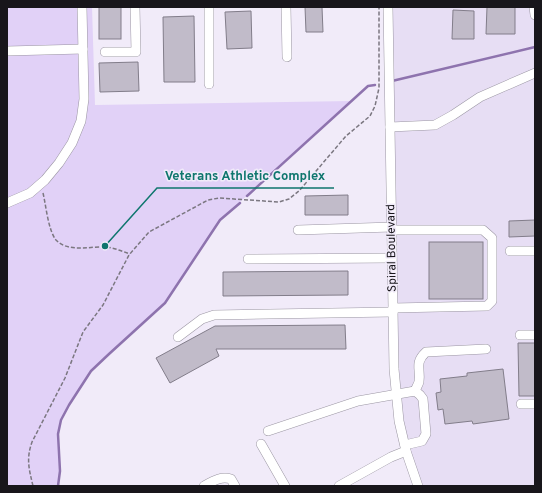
<svg xmlns="http://www.w3.org/2000/svg" width="542" height="493" font-family="Overpass,sans-serif">
  <rect width="100%" height="100%" fill="#f1ebf9"/>
  <!-- built -->
  <polygon fill="#e7def4" points="388,7 535,7 535,486 418,486 399,421"/>
  <!-- green -->
  <polygon fill="#e1d1f7" points="7,7 92,7 95,105 352,101 220,220 165,303 109,354 91,371 69,405 61,420 58,434 60,471 58,486 7,486"/>
  <g fill="none" stroke-linecap="round" stroke-linejoin="round">
    <!-- stream -->
    <g stroke="#8e73ae" stroke-width="2.5">
      <polyline points="392,81 535,47"/>
      <polyline points="247,196 368,86 375,85"/>
      <polyline points="58,486 60,471 58,434 61,420 69,405 91,371 109,354 165,303 220,220 240,203"/>
    </g>
  </g>
  <!-- building -->
  <g fill="#c1bbc9" stroke="#827d8a">
    <rect x="99" y="7" width="22" height="32"/>
    <polygon points="305,7 322,7 323,32 306,32"/>
    <polygon points="487,7 515,7 515,34 486,34"/>
    <polygon points="453,10 474,11 474,39 452,39"/>
    <polygon points="251,11 252,48 227,49 225,12"/>
    <polygon points="194,16 195,82 164,82 163,17"/>
    <polygon points="138,62 139,91 100,92 99,63"/>
    <polygon points="348,195 348,215 305,215 305,196"/>
    <polygon points="535,220 535,236 509,237 509,221"/>
    <rect x="429" y="242" width="54" height="57"/>
    <polygon points="348,271 348,295 223,296 223,272"/>
    <polygon points="345,325 346,349 216,349 219,356 170,383 156,358 215,326"/>
    <polygon points="518,343 535,343 535,396 519,396"/>
    <polygon points="503,369 509,419 473,424 472,421 445,424 443,409 438,410 436,393 441,392 440,379 467,376 467,373"/>
  </g>
  <g fill="none" stroke-linecap="round" stroke-linejoin="round">
    <!-- minor casing -->
    <g stroke="#9b96a3" stroke-width="10">
      <g id="minor">
        <polyline points="286,7 287,57"/>
        <polyline points="388,7 394,369 399,421 406,451 418,486"/>
        <polyline points="534,7 535,15"/>
        <polyline points="7,51 83,49"/>
        <polyline points="105,52 136,52 135,7"/>
        <polyline points="209,84 209,7"/>
        <polyline points="390,127 435,125 453,115 480,97 535,73"/>
        <polyline points="7,203 30,193 45,180 59,163 72,143 81,121 84,99 82,7"/>
        <polyline points="298,230 392,227"/>
        <polyline points="392,230 483,230 492,238 492,301 487,306 393,308"/>
        <polyline points="510,251 535,251"/>
        <polyline points="248,259 392,258"/>
        <polyline points="520,335 535,335"/>
        <polyline points="178,337 202,319 214,315 393,312"/>
        <path d="M415,391C416,388 418,385 419,382C421,369 414,363 426,352L486,349"/>
        <polyline points="521,404 535,404"/>
        <polyline points="268,431 358,401 415,391 420,395 423,399 426,434 422,441 405,445"/>
        <polyline points="261,444 285,486"/>
        <path d="M204,486C213,481 221,476 231,479L235,486"/>
        <polyline points="339,486 391,457 406,451"/>
      </g>
    </g>
    <!-- path -->
    <g stroke="#7b7780" stroke-width="1.5" stroke-dasharray="4 2" stroke-linecap="butt">
      <path d="M43,193C46,205 48,230 56,240C68,253 91,246 106,247C114,248 122,251 130,254"/>
      <path d="M33,486C29,469 26,459 32,442L65,378L83,332L103,305L129,255L149,232L208,200L219,198L279,202L289,199L299,191L346,136L370,116L375,106L379,88V7"/>
    </g>
    <!-- minor -->
    <use href="#minor" stroke="#fff" stroke-width="9"/>
  </g>
  <g text-anchor="middle" dominant-baseline="central" stroke-width="3" stroke-linejoin="round" paint-order="stroke">
    <!-- street labels -->
    <g font-size="12" fill="#18161b" stroke="#f1ebf9">
      <text transform="translate(392 248) rotate(-91)">Spiral Boulevard</text>
    </g>
  </g>
  <!-- callouts -->
  <path fill="none" stroke="#0f766e" stroke-width="1.5" d="M105 246L157 188H334"/>
  <circle fill="#0f766e" stroke="#f1ebf9" stroke-width="1.5" cx="105" cy="246" r="4"/>
  <g font-size="13" text-anchor="middle" font-weight="bold" fill="#0f766e" stroke="#f1ebf9" stroke-width="3" stroke-linejoin="round" paint-order="stroke">
    <text x="245" y="180">Veterans Athletic Complex</text>
  </g>
  <!-- border -->
  <rect width="542" height="493" fill="none" stroke="#18161b" stroke-width="16"/>
</svg>
